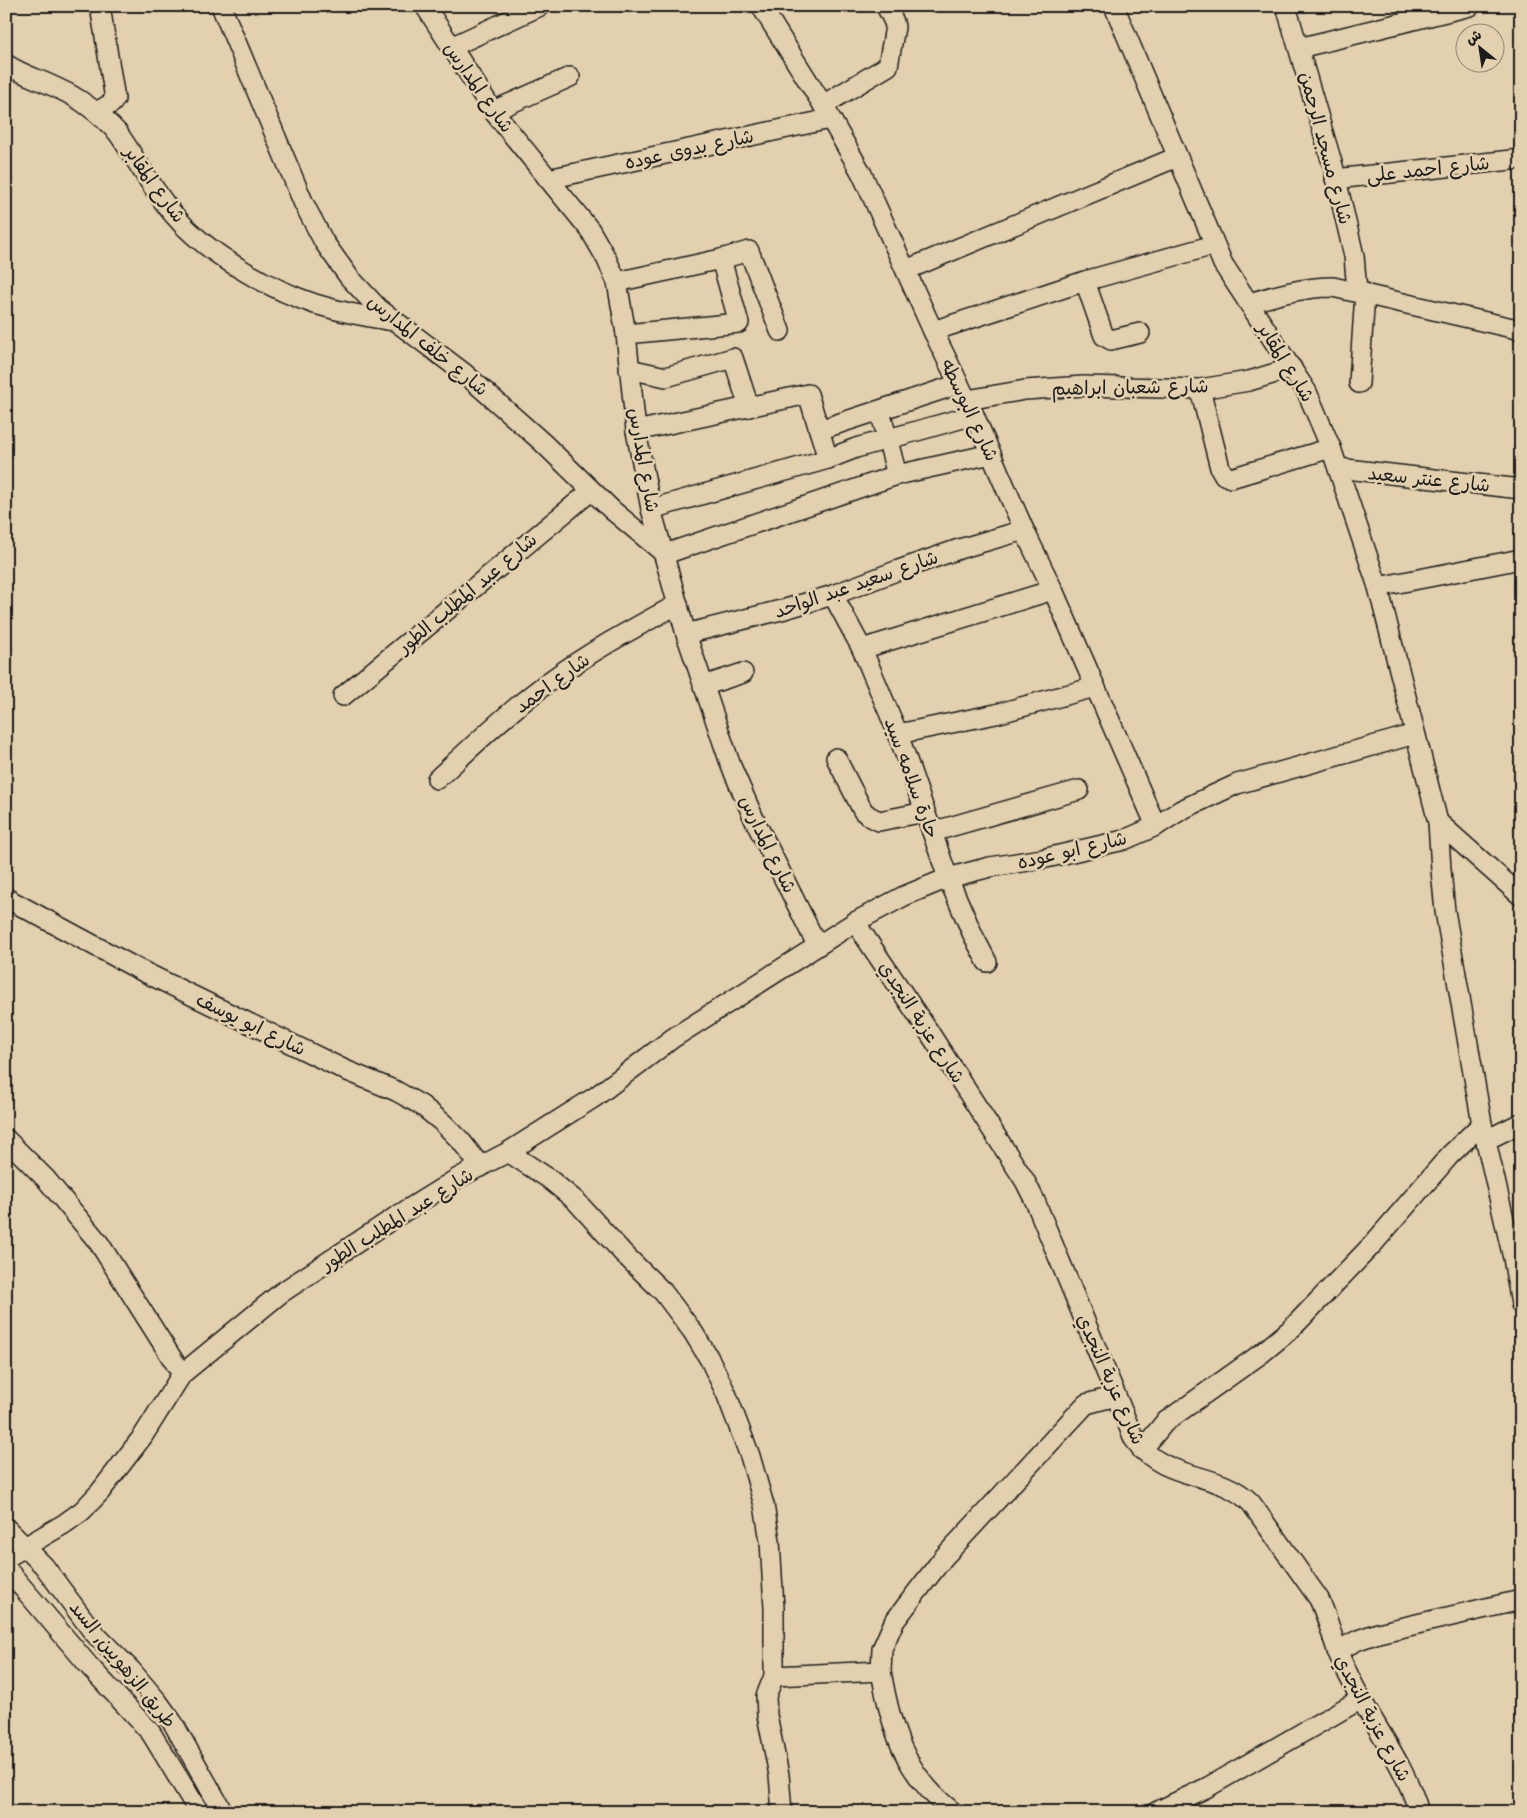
<svg xmlns="http://www.w3.org/2000/svg" width="1527" height="1818" font-family="'Shantell Sans','Playpen Sans Arabic',sans-serif">
  <rect width="100%" height="100%" fill="#e3d0ae"/>
  <filter id="ink" filterUnits="userSpaceOnUse"><feTurbulence type="fractalNoise" baseFrequency=".02" numOctaves="2"/><feDisplacementMap in="SourceGraphic" scale="10" xChannelSelector="R" yChannelSelector="G"/><feConvolveMatrix kernelMatrix="1 2 1 2 8 2 1 2 1" color-interpolation-filters="sRGB"/></filter>
  <g filter="url(#ink)">
    <g fill="none" stroke-linecap="round" stroke-linejoin="round">
      <!-- minor casing -->
      <g stroke="#1c1c1c" stroke-width="22">
        <g id="minor">
          <polyline points="221,6 304,204 324,242 349,277 378,308 464,373 542,442 612,510 665,554 897,475 991,454"/>
          <polyline points="425,6 493,111 590,230 606,258 617,282 626,334 636,431 651,509 686,634 731,766 755,821 817,945"/>
          <polyline points="761,6 823,105 862,174 933,331 974,415 1024,530 1053,590 1156,826"/>
          <polyline points="1114,6 1223,264 1307,392 1331,448 1378,587 1438,822 1441,870 1445,911 1482,1124 1513,1258 1521,1304"/>
          <polyline points="1286,6 1333,166 1354,256 1357,291"/>
          <polyline points="451,47 540,6"/>
          <polyline points="1299,48 1470,6"/>
          <path d="M6,64C22,75 42,80 59,89C82,99 101,115 118,133C136,159 154,192 174,215C206,253 269,289 315,304C341,312 367,317 394,321"/>
          <polyline points="823,105 888,66 895,27 894,22 886,6"/>
          <polyline points="493,111 570,77"/>
          <polyline points="97,112 112,103 115,99 100,6"/>
          <polyline points="548,179 830,119"/>
          <polyline points="1335,179 1521,159"/>
          <polyline points="906,270 1177,157"/>
          <polyline points="1085,281 1104,336 1111,340 1140,333"/>
          <polyline points="617,282 721,259 749,251 780,331"/>
          <path d="M1249,303C1277,295 1303,287 1333,287L1521,330"/>
          <polyline points="933,331 1085,281 1214,245"/>
          <polyline points="626,334 739,323 721,259"/>
          <polyline points="629,369 666,377 733,358 749,407"/>
          <polyline points="1359,383 1365,293"/>
          <polyline points="1200,389 1220,468 1224,475 1231,478 1331,448"/>
          <polyline points="967,400 1025,390 1083,386 1200,389 1249,381 1292,368"/>
          <polyline points="880,411 897,475"/>
          <polyline points="819,430 959,384"/>
          <polyline points="636,431 808,394 828,459"/>
          <polyline points="1338,468 1521,489"/>
          <polyline points="651,509 828,459 856,448 974,415"/>
          <polyline points="1378,587 1521,559"/>
          <polyline points="833,595 862,649 898,734 948,878 973,935 987,962"/>
          <polyline points="686,634 785,609 833,595 896,571 959,549 1024,530"/>
          <polyline points="862,649 1053,590"/>
          <polyline points="703,686 743,673"/>
          <polyline points="343,696 591,491"/>
          <polyline points="898,734 996,714 1095,687"/>
          <polyline points="836,758 863,811 869,816 879,821 925,812"/>
          <path d="M437,779C474,745 510,710 550,681C591,651 634,628 678,604"/>
          <polyline points="1438,822 1521,896"/>
          <polyline points="932,832 1079,790"/>
          <polyline points="6,898 138,969 345,1070 396,1091 421,1105 443,1123 461,1141 481,1167"/>
          <path d="M855,922L929,1032L1025,1181L1035,1201L1134,1439C1165,1483 1217,1469 1251,1503L1319,1599C1327,1616 1331,1633 1337,1650C1342,1663 1349,1676 1355,1688C1377,1730 1405,1766 1419,1812"/>
          <polyline points="6,1139 46,1179 99,1243 182,1374"/>
          <polyline points="1486,1140 1521,1123"/>
          <polyline points="508,1152 548,1178 576,1201 624,1254 663,1292 693,1332 710,1360 726,1393 750,1456 764,1505 770,1541 774,1608 774,1676 766,1696 767,1715 779,1775 782,1812"/>
          <polyline points="1142,1450 1165,1422 1262,1353 1291,1329 1373,1244 1450,1155 1482,1124"/>
          <polyline points="6,1528 44,1566 93,1632 131,1670 158,1702 173,1723 223,1812"/>
          <polyline points="6,1558 64,1524 82,1511 100,1492 143,1436 182,1374 281,1293 397,1216 458,1178 508,1152 595,1097 673,1038 855,922 904,896 948,878 990,867 1042,859 1124,840 1156,826 1181,810 1237,784 1415,734"/>
          <polyline points="6,1568 90,1667 151,1733 199,1812"/>
          <polyline points="1337,1651 1358,1640 1378,1633 1521,1600"/>
          <polyline points="881,1671 882,1649 894,1622 913,1597 944,1557 1086,1404 1116,1396"/>
          <path d="M774,1676L881,1671C891,1729 904,1774 953,1812"/>
          <polyline points="1156,1812 1208,1787 1361,1699"/>
        </g>
      </g>
      <!-- minor -->
      <use href="#minor" stroke="#e3d0ae" stroke-width="19"/>
    </g>
  </g>
  <g text-anchor="middle" dominant-baseline="central" stroke-width="5" stroke-linejoin="round" paint-order="stroke">
    <!-- street labels -->
    <g font-size="19" fill="#1c1c1c" stroke="#e3d0ae">
      <text transform="translate(479 87) rotate(55)">شارع المدارس</text>
      <text transform="translate(1326 148) rotate(75)">شارع مسجد الرحمن</text>
      <text transform="translate(689 149) rotate(-12)">شارع بدوى عوده</text>
      <text transform="translate(1428 169) rotate(-6)">شارع احمد على</text>
      <text transform="translate(155 184) rotate(54)">شارع المقابر</text>
      <text transform="translate(428 345) rotate(39)">شارع خلف المدارس</text>
      <text transform="translate(1286 362) rotate(58)">شارع المقابر</text>
      <text transform="translate(1130 387) rotate(-1)">شارع شعبان ابراهيم</text>
      <text transform="translate(970 410) rotate(65)">شارع البوسطه</text>
      <text transform="translate(644 460) rotate(80)">شارع المدارس</text>
      <text transform="translate(1429 479) rotate(6)">شارع عنتر سعيد</text>
      <text transform="translate(856 584) rotate(-19)">شارع سعيد عبد الواحد</text>
      <text transform="translate(467 593) rotate(-40)">شارع عبد المطلب الطور</text>
      <text transform="translate(552 683) rotate(-36)">شارع احمد</text>
      <text transform="translate(912 778) rotate(70)">حارة سلامه سيد</text>
      <text transform="translate(768 844) rotate(64)">شارع المدارس</text>
      <text transform="translate(1072 850) rotate(-13)">شارع ابو عوده</text>
      <text transform="translate(922 1022) rotate(57)">شارع عزبة النجدي</text>
      <text transform="translate(251 1024) rotate(26)">شارع ابو يوسف</text>
      <text transform="translate(397 1219) rotate(-32)">شارع عبد المطلب الطور</text>
      <text transform="translate(1111 1379) rotate(66)">شارع عزبة النجدي</text>
      <text transform="translate(123 1664) rotate(51)">طريق الزهويين, السد</text>
      <text transform="translate(1373 1718) rotate(62)">شارع عزبة النجدي</text>
    </g>
  </g>
  <!-- margin -->
  <rect width="1527" height="1818" fill="none" stroke="#e3d0ae" stroke-width="25"/>
  <rect x="12" y="12" width="1502" height="1793" fill="none" stroke="#1c1c1c" stroke-width="2" filter="url(#ink)"/>
  <!-- north arrow -->
  <g transform="translate(1480 48) rotate(330)"><circle r="24" fill="#e3d0ae" stroke="#938874"/>
  <path d="M0-4L9 19L0 12L-9 19Z" fill="#1c1c1c"/>
  <text y="-8" font-size="14" font-weight="bold" text-anchor="middle" fill="#1c1c1c">ش</text>
  </g>
</svg>
